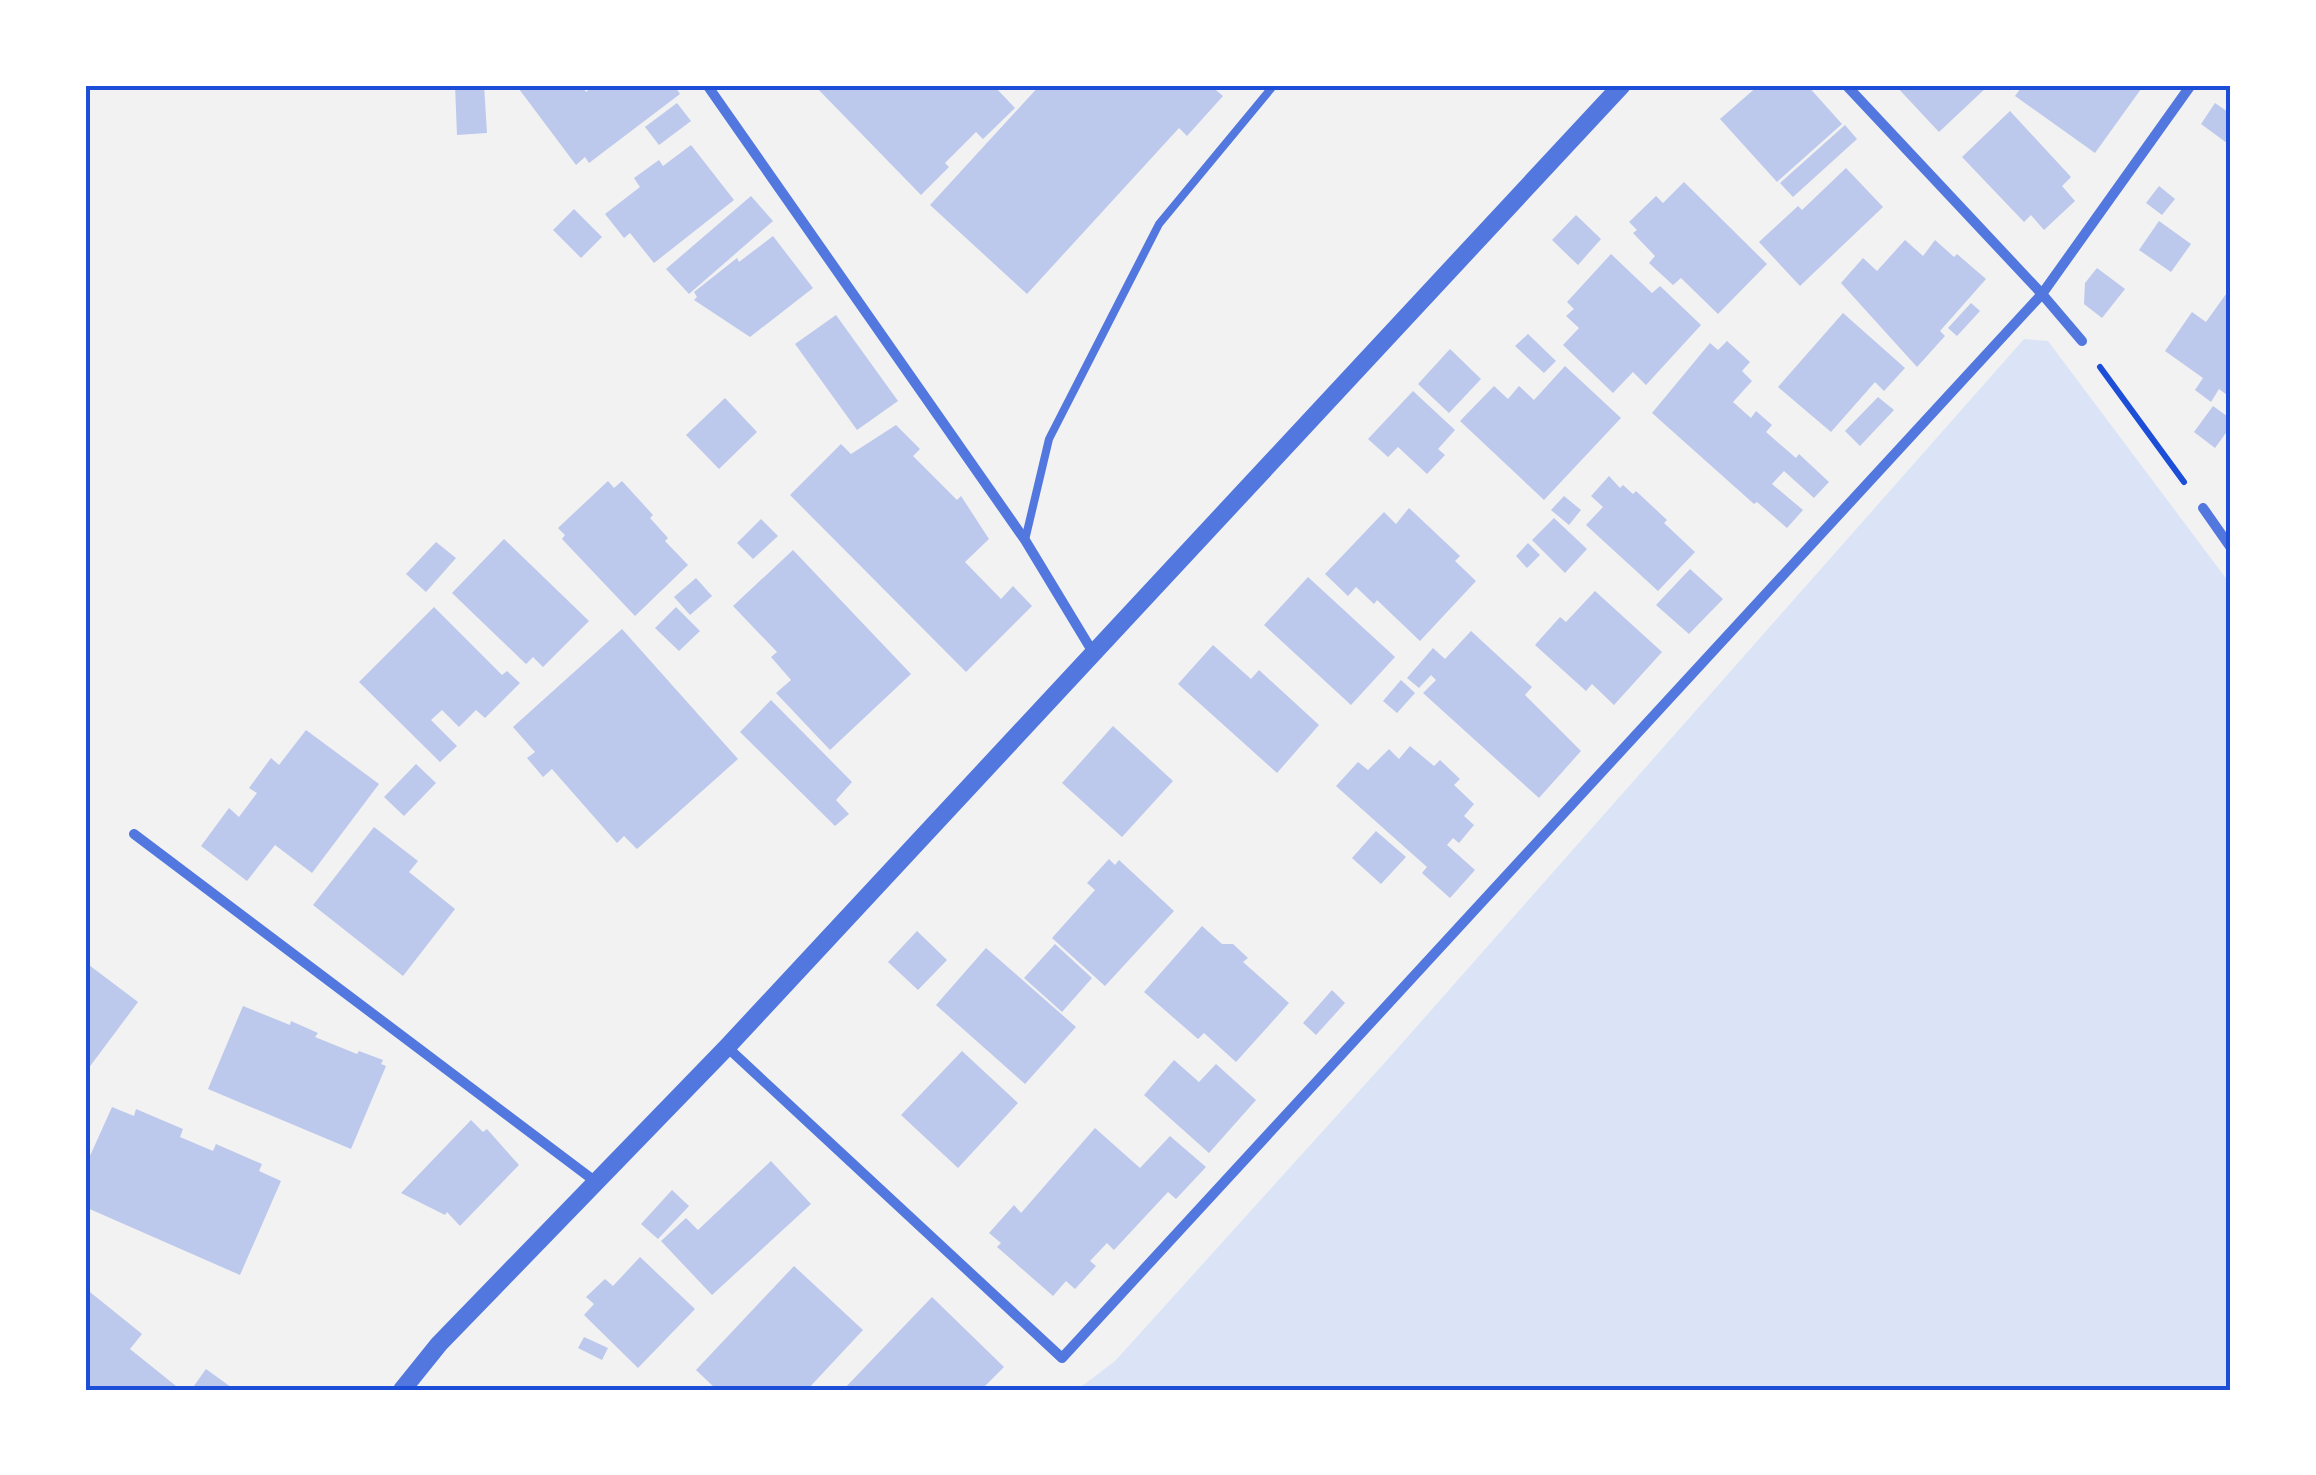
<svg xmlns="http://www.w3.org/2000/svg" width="2316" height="1475" font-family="Raleway,sans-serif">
  <rect width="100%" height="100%" fill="#f2f2f2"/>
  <!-- green -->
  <polygon fill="#dbe4f7" points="2024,339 2048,341 2231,585 2231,1390 1077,1390 1115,1361 1388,1059"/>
  <!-- building -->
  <g fill="#bdc9ec">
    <polygon points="455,85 484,85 487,133 457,135"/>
    <polygon points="516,85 581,85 586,92 595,85 674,85 680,94 589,163 585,157 576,165"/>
    <polygon points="814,85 993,85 1015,108 983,139 976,132 945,163 949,167 921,195"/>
    <polygon points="1040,85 1210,85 1223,96 1187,136 1179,128 1027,294 930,205"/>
    <polygon points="1759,85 1807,85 1842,124 1777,182 1720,119"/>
    <polygon points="1895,85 1989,85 1939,132"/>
    <polygon points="2023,85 2136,85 2141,89 2095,153 2015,96"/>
    <polygon points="677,103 691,121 659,145 645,127"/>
    <polygon points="2215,103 2231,114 2231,146 2201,124"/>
    <polygon points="2010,111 2071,177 2062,186 2075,201 2044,230 2031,215 2024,222 1962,157"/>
    <polygon points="1845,125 1857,139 1793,197 1780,183"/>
    <polygon points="691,145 734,200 654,263 630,233 624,238 605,214 640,187 634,178 659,160 663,166"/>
    <polygon points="1846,168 1883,207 1800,286 1759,242 1798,206 1802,210"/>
    <polygon points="1684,182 1767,264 1718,314 1681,278 1673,285 1649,263 1655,256 1633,233 1637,230 1629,222 1656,196 1663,203"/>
    <polygon points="2159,186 2175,199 2162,215 2146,203"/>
    <polygon points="751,196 773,221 689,294 666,269"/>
    <polygon points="574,209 602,237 581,258 553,230"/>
    <polygon points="1576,215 1601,239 1578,265 1552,240"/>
    <polygon points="2159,221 2191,244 2171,272 2139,250"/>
    <polygon points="773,236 813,288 750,337 694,300 697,297 694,292 737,258 739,262"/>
    <polygon points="1905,240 1923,256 1935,240 1954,257 1957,254 1986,279 1940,331 1945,336 1917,367 1841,283 1863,258 1877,271"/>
    <polygon points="1611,254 1652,293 1660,286 1701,325 1646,385 1633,372 1613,393 1563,345 1579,328 1566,316 1574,309 1567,302"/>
    <polygon points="2097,268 2125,289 2102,318 2084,304 2085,283"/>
    <polygon points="2231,287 2231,398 2219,389 2211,402 2195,390 2203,378 2165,351 2192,312 2206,322"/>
    <polygon points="1971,303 1980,311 1957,336 1948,328"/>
    <polygon points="1843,313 1905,368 1884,391 1875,382 1831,432 1778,387"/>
    <polygon points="836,315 898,401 857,430 795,344"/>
    <polygon points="1528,334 1556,361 1544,373 1515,346"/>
    <polygon points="1727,341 1750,362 1742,371 1752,381 1733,402 1751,418 1756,411 1772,425 1766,432 1796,458 1799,454 1829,482 1814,498 1784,471 1772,484 1803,510 1787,528 1757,502 1754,504 1652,413 1710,343 1718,350"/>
    <polygon points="1450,349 1481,379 1449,413 1418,384"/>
    <polygon points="1565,366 1621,418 1544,500 1460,421 1494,386 1508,399 1519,386 1534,400"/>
    <polygon points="1413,391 1455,430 1438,449 1445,455 1427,474 1398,447 1388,457 1368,439"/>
    <polygon points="1878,397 1894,410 1860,446 1845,431"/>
    <polygon points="725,398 757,432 719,469 686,435"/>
    <polygon points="2213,406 2231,419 2231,426 2215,448 2194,432"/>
    <polygon points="896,425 920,449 913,456 957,500 961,496 989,539 965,562 1001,599 1013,586 1032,606 966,672 790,495 841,444 851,454"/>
    <polygon points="1609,476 1620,488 1623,485 1633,494 1636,491 1667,520 1664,523 1695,552 1658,591 1586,525 1603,507 1591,496"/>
    <polygon points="608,481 614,488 622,481 653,515 650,518 668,538 665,541 688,565 635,616 562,539 565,535 558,528"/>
    <polygon points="1564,496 1581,510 1569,525 1551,510"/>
    <polygon points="1409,508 1460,556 1455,561 1476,581 1420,641 1377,600 1374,604 1356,587 1348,596 1325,574 1384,512 1396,524"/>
    <polygon points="1554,518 1587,549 1565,573 1532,540"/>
    <polygon points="761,519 778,536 753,559 737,543"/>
    <polygon points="504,539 589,621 543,667 533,657 526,664 452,593"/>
    <polygon points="436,542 456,558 426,592 406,574"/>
    <polygon points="1528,543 1540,555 1527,568 1516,556"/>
    <polygon points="793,550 911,674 830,750 776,693 791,680 771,657 777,652 733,606"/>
    <polygon points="1690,569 1723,599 1689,634 1656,605"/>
    <polygon points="1308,577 1395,657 1351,705 1264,625"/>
    <polygon points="696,578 712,596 690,615 674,597"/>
    <polygon points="1595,591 1662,652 1614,705 1592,684 1586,691 1535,645 1560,617 1566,622"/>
    <polygon points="434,607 502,675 507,671 520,683 485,718 476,710 459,727 442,710 431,720 457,746 440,762 359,682"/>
    <polygon points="676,607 700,631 679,651 655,628"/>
    <polygon points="622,629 738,759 637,849 624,836 617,843 552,769 543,777 527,758 535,752 513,727"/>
    <polygon points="1471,631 1532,687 1525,695 1581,751 1539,798 1423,693 1436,680 1431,675 1419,688 1407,678 1433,648 1445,659"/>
    <polygon points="1213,645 1251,679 1259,670 1319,725 1277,773 1178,684"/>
    <polygon points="1401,680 1415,693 1397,713 1383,701"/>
    <polygon points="771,700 852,782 836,800 849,814 835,826 740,732"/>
    <polygon points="1113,726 1173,781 1122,837 1062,783"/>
    <polygon points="306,730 379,784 312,873 275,845 247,881 201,846 229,808 239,817 257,793 249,788 271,758 279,765"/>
    <polygon points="1410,746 1434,766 1440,760 1460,779 1454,785 1474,804 1464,816 1474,825 1459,843 1453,838 1447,845 1475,870 1450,898 1422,873 1427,867 1336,786 1358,762 1368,770 1389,749 1399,759"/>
    <polygon points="416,764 436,783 404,816 384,797"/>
    <polygon points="374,827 418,861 409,872 455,909 403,976 313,905"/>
    <polygon points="1376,831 1406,857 1381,884 1352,858"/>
    <polygon points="1109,859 1115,865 1119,860 1174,911 1105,986 1052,938 1095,890 1087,883"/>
    <polygon points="1202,926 1222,944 1233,944 1248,958 1243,962 1289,1003 1236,1062 1204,1033 1198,1039 1144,992"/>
    <polygon points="917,931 947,960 918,990 888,962"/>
    <polygon points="1055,944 1092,978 1062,1012 1024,978"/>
    <polygon points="986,948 1076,1027 1025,1084 936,1005"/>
    <polygon points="85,962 138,1002 85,1073"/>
    <polygon points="1332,990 1345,1003 1316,1035 1303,1023"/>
    <polygon points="243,1006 290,1025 291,1021 318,1033 315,1037 357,1054 359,1051 383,1060 381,1064 386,1066 351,1149 208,1089"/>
    <polygon points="962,1051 1018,1103 958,1168 901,1115"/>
    <polygon points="1174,1060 1199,1082 1216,1064 1256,1100 1209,1153 1144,1095"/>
    <polygon points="112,1107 134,1116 136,1109 183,1129 180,1137 213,1151 216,1144 262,1164 259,1171 281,1181 240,1275 85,1207 85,1167"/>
    <polygon points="471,1120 483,1132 487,1129 519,1165 460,1226 447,1212 445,1215 401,1193"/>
    <polygon points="1095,1128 1140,1168 1170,1136 1206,1167 1176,1199 1168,1192 1114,1250 1107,1243 1090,1261 1096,1266 1075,1289 1066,1281 1053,1296 997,1247 1001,1243 989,1233 1014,1205 1021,1213"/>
    <polygon points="771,1161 811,1204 712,1295 661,1241 686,1218 698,1230"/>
    <polygon points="672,1190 689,1206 658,1239 641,1224"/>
    <polygon points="640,1257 695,1309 638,1368 584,1315 594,1304 586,1297 605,1279 613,1286"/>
    <polygon points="794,1266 863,1330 807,1390 717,1390 696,1370"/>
    <polygon points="85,1288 142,1334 130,1349 181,1390 85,1390"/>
    <polygon points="932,1297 1004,1367 981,1390 843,1390"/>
    <polygon points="584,1337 608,1348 602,1360 578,1348"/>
    <polygon points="206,1369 235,1390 191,1390"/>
  </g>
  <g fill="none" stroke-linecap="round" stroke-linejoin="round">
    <!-- path -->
    <polyline stroke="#1d4ed8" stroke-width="6" points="2100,367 2184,482"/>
    <!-- service -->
    <polyline stroke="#5277de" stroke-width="8" points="1025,540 1049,439 1159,224 1274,85"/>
    <!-- minor -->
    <g stroke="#5277de" stroke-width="10">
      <polyline points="707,85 1025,540 1094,654"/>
      <polyline points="1846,85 2042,294 2082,341"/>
      <polyline points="2203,508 2231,548"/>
      <polyline points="134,834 596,1182"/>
      <polyline points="727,1047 1062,1358 2042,294 2191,85"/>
    </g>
    <!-- tertiary -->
    <polyline stroke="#5277de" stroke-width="18" points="402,1390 439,1344 727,1047 1622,85"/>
  </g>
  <!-- border -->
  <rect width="2316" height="1475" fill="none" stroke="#ffffff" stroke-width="175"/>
  <rect x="88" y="88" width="2140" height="1300" fill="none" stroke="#1d4ed8" stroke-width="4"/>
</svg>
